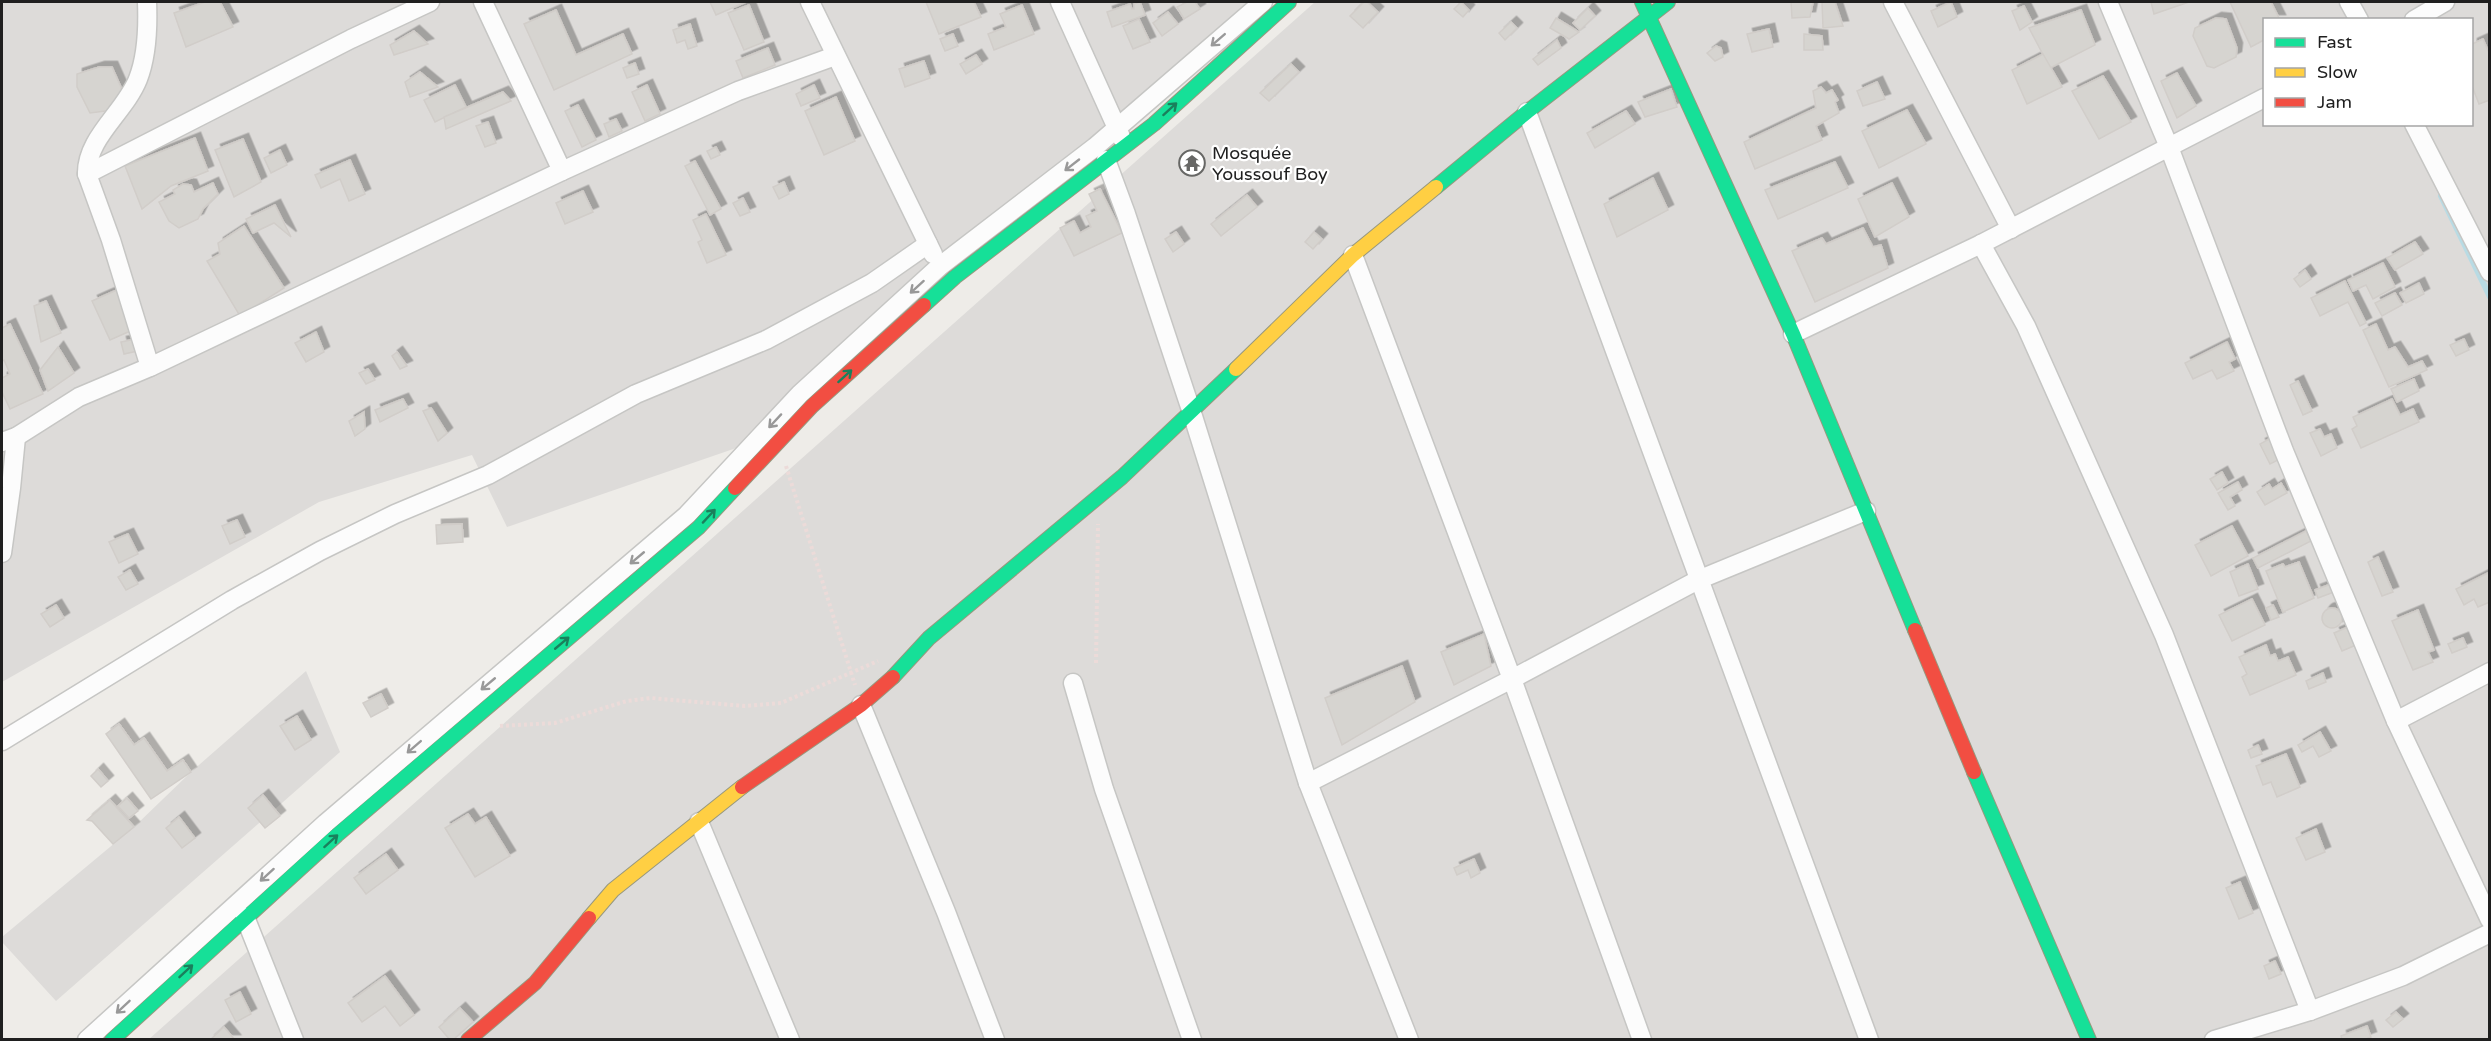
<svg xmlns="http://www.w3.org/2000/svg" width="2491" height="1041" font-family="'Varela Round',sans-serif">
  <defs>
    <filter id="shadow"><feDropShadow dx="5.5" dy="-5.5" stdDeviation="0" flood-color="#0004"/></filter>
  </defs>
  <rect width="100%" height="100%" fill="#eeece8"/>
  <!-- residential -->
  <g fill="#dddbd9" fill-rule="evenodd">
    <polygon points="2,2 1258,2 742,446 507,527 472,455 319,502 2,682"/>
    <path d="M1315,2H2489V1039L148,1040ZM2264,20H2472V124H2264Z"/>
    <polygon points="306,671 340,752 56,1001 2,942 2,937 134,827 191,772"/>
  </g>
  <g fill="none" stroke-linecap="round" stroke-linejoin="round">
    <!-- stream -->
    <polyline stroke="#b8dbe4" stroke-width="6" points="2441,196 2490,297"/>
  </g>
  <!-- building -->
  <g fill="#d6d4d0" stroke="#d1cdc9" stroke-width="1.5" filter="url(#shadow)">
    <polygon points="205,2 220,2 233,27 186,47 174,13"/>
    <polygon points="710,2 746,2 716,15"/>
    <polygon points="926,2 974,2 981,17 939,34"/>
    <polygon points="1140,2 1145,15 1112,27 1107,12 1130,4 1132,9 1134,9 1134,4"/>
    <polygon points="1187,2 1195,2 1200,9 1184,19 1177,7"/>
    <polygon points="1364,2 1367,2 1378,12 1363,28 1350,16"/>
    <polygon points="1461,2 1469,10 1463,17 1454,9"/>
    <polygon points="1791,2 1813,2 1810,17 1792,18"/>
    <polygon points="1822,2 1835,2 1843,26 1823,28"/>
    <polygon points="1951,2 1957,17 1938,27 1931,11"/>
    <polygon points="2151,2 2189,2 2154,14"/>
    <polygon points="2230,2 2271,2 2280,20 2264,20 2264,40 2251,47"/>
    <polygon points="749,5 764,42 744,50 728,13"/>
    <polygon points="1022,5 1034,34 994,50 988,34 1006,27 1000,14"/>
    <polygon points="2024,6 2032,22 2020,30 2012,11"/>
    <polygon points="1588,8 1595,16 1580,30 1573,23"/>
    <polygon points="556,10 576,55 623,34 632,54 554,90 524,24"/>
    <polygon points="2081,10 2095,45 2050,68 2029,28"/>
    <polygon points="1168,12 1178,24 1162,36 1153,23"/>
    <polygon points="1556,18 1579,32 1569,39 1550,28"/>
    <polygon points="2216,18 2226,19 2237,48 2236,57 2214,68 2207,66 2193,36 2195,28"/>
    <polygon points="1139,19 1150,42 1133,49 1123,26"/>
    <polygon points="1511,22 1517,28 1505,40 1499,33"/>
    <polygon points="690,24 697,46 688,49 685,40 677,43 673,30"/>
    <polygon points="1769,29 1773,47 1752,52 1747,34"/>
    <polygon points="414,31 428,44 394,55 390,45"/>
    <polygon points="953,34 958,46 945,51 940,39"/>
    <polygon points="1804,34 1822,36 1823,50 1804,50"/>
    <polygon points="2483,39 2490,55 2490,100 2479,104 2472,86 2472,44"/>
    <polygon points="1557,40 1561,48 1538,65 1533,59"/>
    <polygon points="1716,46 1721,48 1723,57 1715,61 1707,53"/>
    <polygon points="768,48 775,65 743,78 736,61"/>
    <polygon points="2043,54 2062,87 2027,104 2012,70"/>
    <polygon points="976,55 982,64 966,74 960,64"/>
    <polygon points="924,61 930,78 905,87 899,69"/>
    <polygon points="635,63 639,74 627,78 623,68"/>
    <polygon points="1291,64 1299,72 1269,101 1260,93"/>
    <polygon points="99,67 112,67 125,96 113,110 90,113 77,87 77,74"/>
    <polygon points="420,72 438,87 410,97 405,82"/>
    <polygon points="2177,73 2196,106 2177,118 2161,81"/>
    <polygon points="2103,76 2131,122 2099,139 2072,91"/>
    <polygon points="1877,82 1885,99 1863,106 1857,91"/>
    <polygon points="455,85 466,107 435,122 424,100"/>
    <polygon points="647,85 660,114 645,121 632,92"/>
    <polygon points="814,85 820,98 801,106 796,94"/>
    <polygon points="1821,87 1826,93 1832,90 1838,100 1835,102 1839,113 1816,126 1822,140 1755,169 1744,142 1816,108 1813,91"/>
    <polygon points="1671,89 1677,107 1645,117 1638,102"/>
    <polygon points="503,92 511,101 446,129 444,117"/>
    <polygon points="836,97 855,141 824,155 805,111"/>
    <polygon points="578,105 596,140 582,147 565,111"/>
    <polygon points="1907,110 1926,144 1879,168 1862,131"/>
    <polygon points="1626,111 1635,124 1595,148 1587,133"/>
    <polygon points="616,119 622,131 609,137 604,124"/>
    <polygon points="488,122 496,143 485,147 476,126"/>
    <polygon points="195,138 208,171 171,186 142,209 125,166"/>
    <polygon points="243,139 261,182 234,197 215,150"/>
    <polygon points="716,147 720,155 711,159 707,151"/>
    <polygon points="280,150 287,165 271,173 264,158"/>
    <polygon points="350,160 365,194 349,201 340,179 321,188 315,175"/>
    <polygon points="695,161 721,209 710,215 685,166"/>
    <polygon points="1835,162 1848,188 1778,219 1765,190"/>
    <polygon points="1653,178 1668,210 1617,237 1604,204"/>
    <polygon points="784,182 789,194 779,199 773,187"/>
    <polygon points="213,183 218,194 203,209 198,219 179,228 169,221 159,202 175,194 173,190 183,184 191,185 194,192"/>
    <polygon points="1892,183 1909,217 1875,237 1858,199"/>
    <polygon points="1100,189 1122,233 1074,256 1060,228 1074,221 1080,233 1091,227 1086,216 1097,211 1089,194"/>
    <polygon points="583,191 593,212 565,224 556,203"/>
    <polygon points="1247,195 1257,207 1221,236 1211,224"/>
    <polygon points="743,198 750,212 740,216 733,203"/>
    <polygon points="275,205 291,237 274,223 253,233 246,219"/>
    <polygon points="706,214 726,255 707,263 698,242 702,240 693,220"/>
    <polygon points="244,226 284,288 240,316 207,261 220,254 218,243"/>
    <polygon points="1863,228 1873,247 1881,245 1888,268 1815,302 1792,251 1822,238 1826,244"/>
    <polygon points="1176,232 1184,244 1173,252 1165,239"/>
    <polygon points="1314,232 1322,239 1313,249 1305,242"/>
    <polygon points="2415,242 2423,254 2395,270 2387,258"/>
    <polygon points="2383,263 2395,287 2373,299 2366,285 2353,291 2348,280"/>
    <polygon points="2305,270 2311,279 2300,287 2294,279"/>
    <polygon points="2345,281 2366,323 2360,326 2348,302 2320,316 2311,298"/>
    <polygon points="2419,283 2424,294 2406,303 2400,293"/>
    <polygon points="119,289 137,328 110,340 92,301"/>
    <polygon points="2395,293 2402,305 2382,316 2375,303"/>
    <polygon points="46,301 61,333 41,342 34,306"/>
    <polygon points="10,324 43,394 10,409 2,392 2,378 10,374 4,360 2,361 2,328"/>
    <polygon points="2376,324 2388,350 2395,347 2408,367 2422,361 2427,370 2389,387 2363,330"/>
    <polygon points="316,332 324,352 306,362 295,343"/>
    <polygon points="135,339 138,351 124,354 121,342"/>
    <polygon points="2464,339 2469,350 2456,356 2450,345"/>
    <polygon points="2227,342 2235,359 2229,362 2234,371 2217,379 2212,370 2193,379 2185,363"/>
    <polygon points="58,347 74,373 48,391 40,370"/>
    <polygon points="397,352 407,366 400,369 392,356"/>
    <polygon points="368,369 375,380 366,384 359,373"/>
    <polygon points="2414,379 2419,391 2397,402 2391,389"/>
    <polygon points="2298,381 2312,411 2303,415 2290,385"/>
    <polygon points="403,399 408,408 380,422 375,410"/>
    <polygon points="2392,399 2400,415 2413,409 2419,422 2361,448 2352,429 2357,426 2353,417"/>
    <polygon points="431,408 447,433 438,441 423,411"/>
    <polygon points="364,412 365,429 355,436 349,421"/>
    <polygon points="2320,429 2324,437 2331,434 2337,448 2321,456 2310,433"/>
    <polygon points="2269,439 2280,459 2270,464 2260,444"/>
    <polygon points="2222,472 2228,483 2217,490 2210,479"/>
    <polygon points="2238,482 2242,490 2230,497 2235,506 2228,510 2218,493"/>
    <polygon points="2281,483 2287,493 2265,505 2257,492 2269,484 2272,489"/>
    <polygon points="237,520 245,537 230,544 222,526"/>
    <polygon points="462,524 463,542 437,544 436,525"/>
    <polygon points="2232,526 2248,556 2211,576 2195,545"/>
    <polygon points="2306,531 2311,541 2258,568 2253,558"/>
    <polygon points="128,534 138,554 119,563 109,542"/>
    <polygon points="2378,557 2393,592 2382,596 2368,562"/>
    <polygon points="2299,562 2314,598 2283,612 2266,571 2283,564 2285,567"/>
    <polygon points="2248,564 2258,589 2239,596 2230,572"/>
    <polygon points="130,570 138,584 126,590 118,577"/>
    <polygon points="2490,572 2490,602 2478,607 2474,599 2464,605 2456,589"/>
    <polygon points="2331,584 2334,592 2318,598 2315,590"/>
    <polygon points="2252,599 2265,625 2232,641 2219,615"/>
    <polygon points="56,605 64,618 50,627 41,614"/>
    <polygon points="2273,605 2279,617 2271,620 2266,608"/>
    <circle cx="2332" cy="618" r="10"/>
    <polygon points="2418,610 2434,650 2428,652 2433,662 2413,670 2392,621"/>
    <polygon points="2348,627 2356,645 2342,651 2334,633"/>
    <polygon points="1484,634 1491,666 1454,685 1441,652"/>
    <polygon points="2463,638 2467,647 2452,653 2448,644"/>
    <polygon points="2266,645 2270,656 2275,654 2278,661 2288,657 2296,675 2250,695 2242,677 2247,674 2239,657"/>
    <polygon points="1402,666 1415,702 1342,745 1325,698"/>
    <polygon points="2323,673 2326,682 2309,689 2306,681"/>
    <polygon points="381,694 388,708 371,717 363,703"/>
    <polygon points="297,716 311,740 295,750 280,726"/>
    <polygon points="119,724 134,745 144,738 167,771 183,760 191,772 151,799 106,734"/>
    <polygon points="2320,732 2331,751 2319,757 2313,746 2302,752 2298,745"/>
    <polygon points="2258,745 2262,754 2251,758 2248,750"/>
    <polygon points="2286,754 2300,787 2277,797 2271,782 2263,785 2256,766"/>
    <polygon points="98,769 108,781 101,787 91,776"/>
    <polygon points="263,795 280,816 265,828 248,808"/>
    <polygon points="127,798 138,811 129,818 118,806"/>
    <polygon points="110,800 134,827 113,844 92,821 87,820"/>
    <polygon points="468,814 475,824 486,817 510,856 475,877 445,828"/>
    <polygon points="179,817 195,838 182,848 166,828"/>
    <polygon points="2316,829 2325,852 2306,860 2296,838"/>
    <polygon points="386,854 398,870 366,894 354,878"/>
    <polygon points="1474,859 1480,873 1471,878 1468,870 1457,875 1454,868"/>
    <polygon points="2240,882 2253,913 2239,919 2226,888"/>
    <polygon points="2275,961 2281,974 2269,979 2264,966"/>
    <polygon points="385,976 414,1015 400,1026 385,1006 362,1022 348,1003"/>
    <polygon points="240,992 251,1014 236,1022 225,1000"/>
    <polygon points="460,1008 473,1022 453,1040 450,1040 439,1027"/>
    <polygon points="2396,1012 2403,1019 2393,1027 2386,1020"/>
    <polygon points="2367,1026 2371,1037 2363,1040 2342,1040 2341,1036"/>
    <polygon points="224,1027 235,1040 210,1040"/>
  </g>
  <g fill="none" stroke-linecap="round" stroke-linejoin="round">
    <!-- street casing -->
    <g stroke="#c6c6c4" stroke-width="21">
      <g id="street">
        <path d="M147,2C148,26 147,56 138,79C125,112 86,138 87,174L111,240L150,367"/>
        <polyline points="483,2 562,171"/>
        <polyline points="810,2 933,254"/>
        <polyline points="1060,2 1121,137"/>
        <polyline points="1893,2 2011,229"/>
        <polyline points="2108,2 2169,147 2284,451 2396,721 2490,920"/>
        <polyline points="2349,2 2359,20"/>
        <polyline points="2414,20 2445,2"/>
        <polyline points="1527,112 1869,1040"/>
        <polyline points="2414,124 2490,272"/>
        <polyline points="1106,160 1126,214 1192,413 1308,783 1409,1040"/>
        <polyline points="87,174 351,39 430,2"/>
        <polyline points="1981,244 2026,326 2164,635 2310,1011"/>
        <polyline points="1353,255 1512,679 1642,1040"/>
        <polyline points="1793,334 1981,244 2264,98"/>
        <polyline points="2,442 16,437 79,397 150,367 562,171 738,91 835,56"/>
        <polyline points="2,553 11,488 16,437"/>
        <polyline points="1073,683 1104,789 1192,1040"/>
        <polyline points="861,705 946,912 995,1040"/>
        <polyline points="2396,721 2490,672"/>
        <polyline points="2,741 232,600 320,551 395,514 488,475 636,394 766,340 872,283 928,244"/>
        <polyline points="1308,783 1512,679 1698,580 1866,511"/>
        <polyline points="699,822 790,1040"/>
        <polyline points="245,917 294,1040"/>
        <polyline points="87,1040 326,823 687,515 800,394 940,266 1095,147 1263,2"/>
        <polyline points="2214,1040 2310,1011 2403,976 2490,933"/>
      </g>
    </g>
    <!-- fast casing -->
    <g stroke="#97987f" stroke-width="16">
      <g id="fast">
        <polyline points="1642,2 1793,334 1915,630"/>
        <polyline points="1436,187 1527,112 1668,2"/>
        <polyline points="924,305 955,277 1154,124 1289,2"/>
        <polyline points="893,677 929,638 1122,477 1236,369"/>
        <polyline points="1974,772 2089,1040"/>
        <polyline points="112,1040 337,835 698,528 735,488"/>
      </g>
    </g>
    <!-- slow casing -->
    <g stroke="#97987f" stroke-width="16">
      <g id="slow">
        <polyline points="1236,369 1353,255 1436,187"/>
        <polyline points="589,918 613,890 742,787"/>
      </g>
    </g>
    <!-- jam casing -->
    <g stroke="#97987f" stroke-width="16">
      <g id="jam">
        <polyline points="735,488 812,406 924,305"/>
        <polyline points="1915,630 1974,772"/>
        <polyline points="742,787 861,705 893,677"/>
        <polyline points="468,1040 535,983 589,918"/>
      </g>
    </g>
    <!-- path -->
    <g stroke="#ecdbd9" stroke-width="4" stroke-dasharray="3 3" stroke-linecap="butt">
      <polyline points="786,466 855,685"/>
      <polyline points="1096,663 1098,524"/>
      <polyline points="500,726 555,723 627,701 651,698 745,706 781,703 878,661"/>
    </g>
    <!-- street -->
    <use href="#street" stroke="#fcfcfc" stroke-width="18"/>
    <!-- fast -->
    <use href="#fast" stroke="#16e098" stroke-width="14"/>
    <!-- slow -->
    <use href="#slow" stroke="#ffcf43" stroke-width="14"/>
    <!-- jam -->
    <use href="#jam" stroke="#f24e42" stroke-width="14"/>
  </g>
  <!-- one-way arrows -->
  <defs><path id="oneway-shaft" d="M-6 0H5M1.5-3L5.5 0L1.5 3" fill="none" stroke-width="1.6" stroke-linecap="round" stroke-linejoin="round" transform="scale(1.5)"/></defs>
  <g stroke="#999">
    <use href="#oneway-shaft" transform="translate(1218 40) rotate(139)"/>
    <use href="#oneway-shaft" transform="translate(1072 165) rotate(142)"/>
    <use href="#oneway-shaft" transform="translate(917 287) rotate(138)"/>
    <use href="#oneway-shaft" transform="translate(775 421) rotate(133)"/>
    <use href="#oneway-shaft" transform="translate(637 558) rotate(140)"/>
    <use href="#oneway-shaft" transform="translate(488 684) rotate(140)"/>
    <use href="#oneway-shaft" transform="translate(414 747) rotate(139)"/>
    <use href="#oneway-shaft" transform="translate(267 875) rotate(138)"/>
    <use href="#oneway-shaft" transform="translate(123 1007) rotate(137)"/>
  </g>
  <g stroke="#1a805c">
    <use href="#oneway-shaft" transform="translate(1170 109) rotate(-42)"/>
    <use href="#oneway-shaft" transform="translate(845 376) rotate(-42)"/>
    <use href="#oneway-shaft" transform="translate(709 516) rotate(-47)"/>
    <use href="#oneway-shaft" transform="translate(562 643) rotate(-40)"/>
    <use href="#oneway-shaft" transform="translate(331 841) rotate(-42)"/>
    <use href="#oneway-shaft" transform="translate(186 971) rotate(-43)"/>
  </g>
  <!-- icons -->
  <defs>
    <g id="temple-ring" transform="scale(1.35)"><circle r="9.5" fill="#fff" stroke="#676765" stroke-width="1.5"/><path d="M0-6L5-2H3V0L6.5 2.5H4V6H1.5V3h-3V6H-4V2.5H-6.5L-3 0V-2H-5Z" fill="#676765"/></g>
  </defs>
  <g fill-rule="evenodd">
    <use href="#temple-ring" x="1192" y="163"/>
  </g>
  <g text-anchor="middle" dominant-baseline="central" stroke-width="4.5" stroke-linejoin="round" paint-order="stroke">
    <!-- poi labels -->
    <g font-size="18" fill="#1f1f1f" stroke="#fff" text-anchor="start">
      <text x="1212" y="153">Mosquée<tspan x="1212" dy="21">Youssouf Boy</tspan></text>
    </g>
  </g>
  <!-- border -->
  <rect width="2491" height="1041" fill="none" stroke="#1f1f1f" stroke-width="6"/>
  <!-- legend -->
  <rect x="2263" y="18" width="210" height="108" fill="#ffffff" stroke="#a5a5a5" stroke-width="1.5"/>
  <rect x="2275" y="38" width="30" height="9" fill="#16e098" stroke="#a5a5a5" stroke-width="1.5"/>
  <text x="2317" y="48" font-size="18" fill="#1f1f1f">Fast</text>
  <rect x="2275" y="68" width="30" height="9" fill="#ffcf43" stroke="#a5a5a5" stroke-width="1.5"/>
  <text x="2317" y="78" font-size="18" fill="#1f1f1f">Slow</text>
  <rect x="2275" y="98" width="30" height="9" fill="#f24e42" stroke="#a5a5a5" stroke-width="1.5"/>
  <text x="2317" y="108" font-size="18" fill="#1f1f1f">Jam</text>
</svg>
